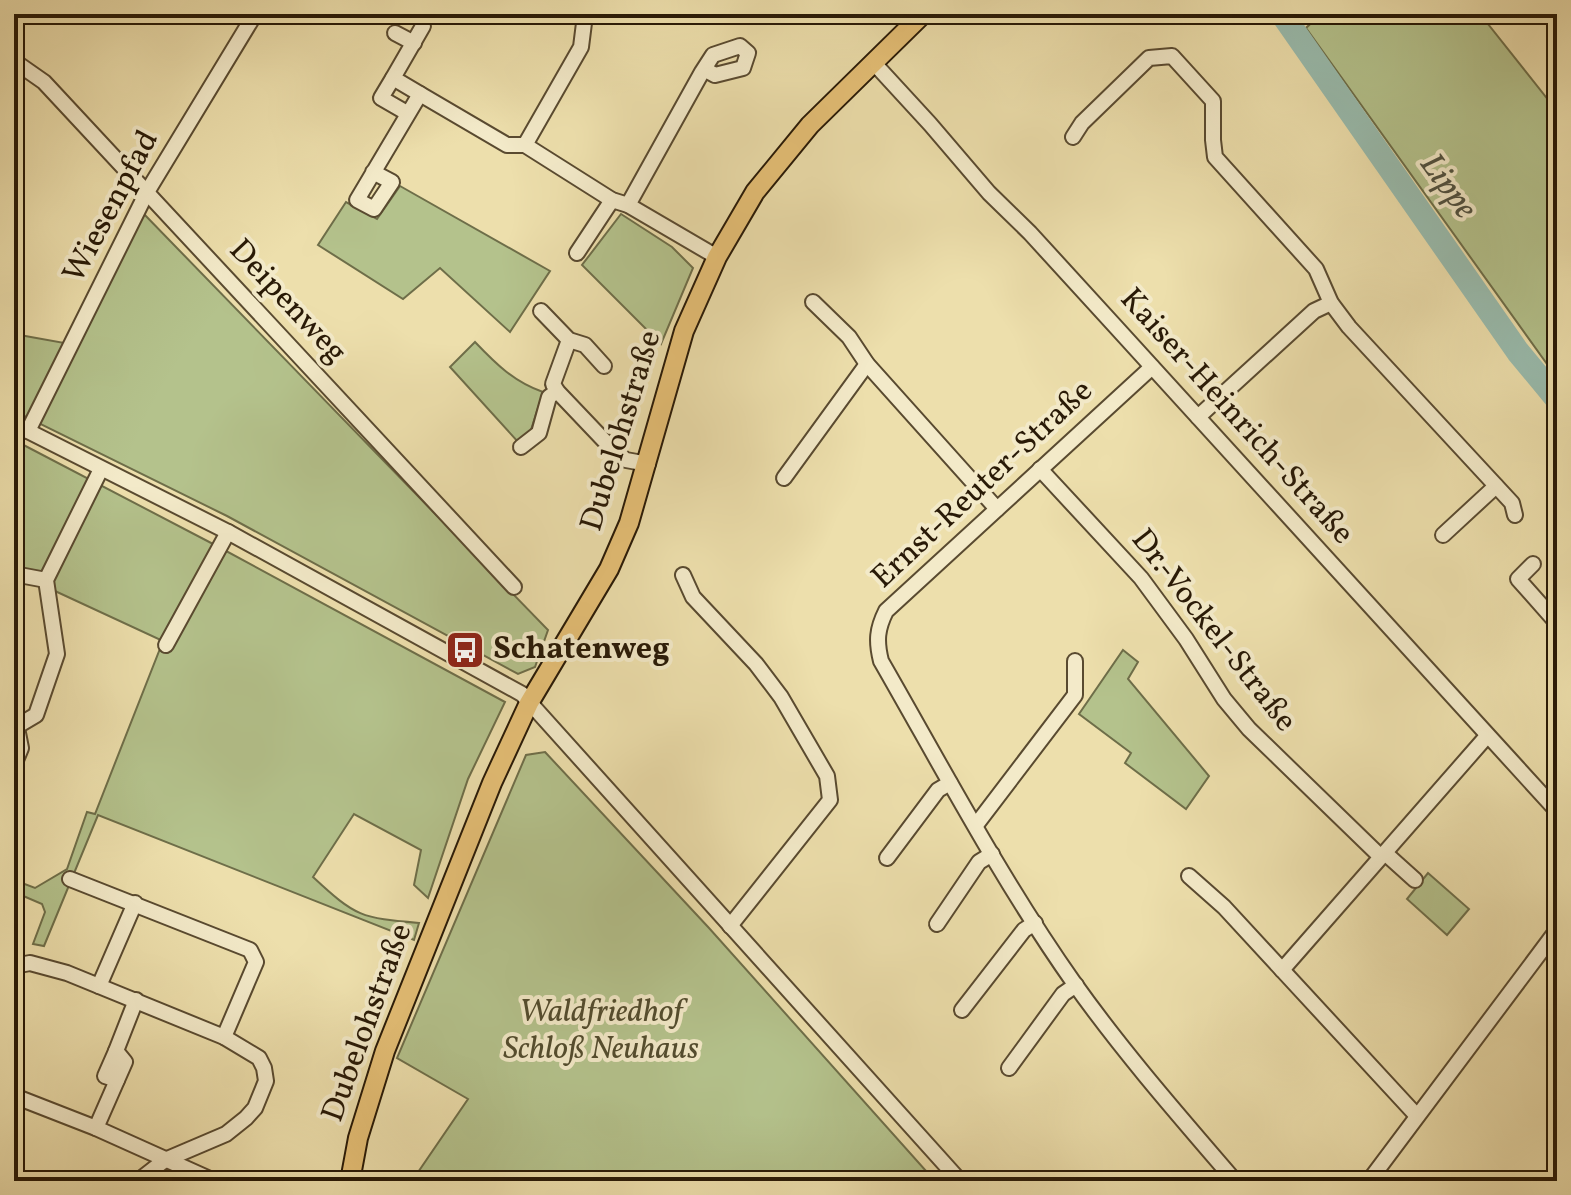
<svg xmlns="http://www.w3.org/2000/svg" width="1571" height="1195" font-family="Vollkorn,serif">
  <rect width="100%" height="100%" fill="#eddfac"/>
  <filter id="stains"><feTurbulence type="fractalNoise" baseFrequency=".0025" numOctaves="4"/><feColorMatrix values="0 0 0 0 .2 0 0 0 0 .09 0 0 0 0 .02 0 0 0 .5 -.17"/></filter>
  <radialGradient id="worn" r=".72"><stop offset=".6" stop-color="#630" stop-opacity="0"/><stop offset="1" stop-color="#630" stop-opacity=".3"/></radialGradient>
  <!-- green -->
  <g fill="#b4c28c" stroke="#6e6e49" stroke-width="2">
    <polygon points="1321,14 1480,14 1557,111 1557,378 1306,28"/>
    <polygon points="400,186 550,271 510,332 440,268 403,299 318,245 346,202 377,219"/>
    <polygon points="142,212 548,630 535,667 518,674 227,516 14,411 14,334 75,345"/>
    <polygon points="621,214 672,247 693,268 661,344 582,265"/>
    <path d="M475,342C496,364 514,382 543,392L530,433L519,443L450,367Z"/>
    <path d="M14,440L215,545L505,702L468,779L428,898L414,885L421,850L354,814L313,877C356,917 361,918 419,923L414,940L98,815L44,946L33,944L45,912L42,904L14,892V880L35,888L67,869L87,812L95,814L163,641L14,572Z"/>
    <polygon points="1123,650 1138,662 1128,679 1209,776 1186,809 1125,763 1131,753 1079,714"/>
    <polygon points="545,752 709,928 935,1181 412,1181 468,1099 397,1058 526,755"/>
    <polygon points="1428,873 1469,909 1447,935 1407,899"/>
  </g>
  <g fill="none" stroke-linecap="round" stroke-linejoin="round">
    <!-- stream -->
    <polyline stroke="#6c7b6b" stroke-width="4" points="1290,26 1304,14"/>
    <!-- river -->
    <polyline stroke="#99bcae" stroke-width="24" points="1282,14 1518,352 1557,399"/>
    <!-- minor casing -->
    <g stroke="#594a30" stroke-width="18">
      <g id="minor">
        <polyline points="395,33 414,43"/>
        <polyline points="14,61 44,82 514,587"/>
        <polyline points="873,62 930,124 989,193 1030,233 1115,326 1557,811"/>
        <polyline points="393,78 381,98 407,113"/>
        <polyline points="420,94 507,145 525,145 612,200 628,205 717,257"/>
        <polyline points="1073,137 1082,123 1149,58 1172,56 1213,101 1213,140 1215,157 1316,269 1331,303 1349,327 1512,503 1515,515"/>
        <polyline points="525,145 581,47 584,23"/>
        <polyline points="373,172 392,182 374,209 357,200 420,94 393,78 423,26"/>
        <polyline points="628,205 702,72 713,55 740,46 748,53 743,68 715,75 704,69"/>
        <polyline points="577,253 612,200"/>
        <polyline points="813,302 849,337 867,364 997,509"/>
        <polyline points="541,311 569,340 585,345 604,366"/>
        <polyline points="569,340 553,384 557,391 616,453 626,460 648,464"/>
        <path d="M1152,367L886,611C877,629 876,641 881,661C943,769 1002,881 1074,983C1123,1052 1180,1117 1235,1181"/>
        <polyline points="1198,417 1314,311 1331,303"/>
        <polyline points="14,424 228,532 522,694 960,1181"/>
        <polyline points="28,431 147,192 255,14"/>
        <polyline points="521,447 539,433 549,397 557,391"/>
        <polyline points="1040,469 1141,578 1186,639 1224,699 1249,729 1381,857"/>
        <polyline points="784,478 867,364"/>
        <polyline points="1443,535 1496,486"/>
        <polyline points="1533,564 1518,579 1557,623"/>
        <polyline points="14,574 46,580"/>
        <polyline points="683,575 693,597 756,664 781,697 827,776 830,800 730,926"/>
        <polyline points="166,645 228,532"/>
        <polyline points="14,728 36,715 57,654 46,580 101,469"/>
        <polyline points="14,765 21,748 17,728"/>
        <polyline points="976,825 1075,695 1075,661"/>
        <polyline points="1385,853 1415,880"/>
        <polyline points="887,858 938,790 950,783"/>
        <polyline points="1189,876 1224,907 1417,1116"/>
        <polyline points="70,879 250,950 256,962 224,1037"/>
        <polyline points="937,924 979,862 992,854"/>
        <polyline points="14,966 30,963 67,973 224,1037 259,1058 264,1068 266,1081 255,1108 246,1118 226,1134 165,1160 138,1181"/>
        <polyline points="1282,970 1487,736"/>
        <polyline points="99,986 135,903"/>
        <polyline points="962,1010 1024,930 1035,923"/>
        <polyline points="116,1051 105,1076 117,1080"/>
        <polyline points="1009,1068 1063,994 1076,985"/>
        <polyline points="14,1096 96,1128 214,1181"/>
        <polyline points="1556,1106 1557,1107"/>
        <polyline points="96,1128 125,1062 116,1051 136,1000"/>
        <polyline points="1369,1181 1557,930"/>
      </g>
    </g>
    <!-- major casing -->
    <g stroke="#281906" stroke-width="22">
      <polyline id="major" points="350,1181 358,1138 385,1051 492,783 529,703 609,569 629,523 684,331 717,257 755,192 810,125 923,14"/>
    </g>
    <!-- minor -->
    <use href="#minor" stroke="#f3eac9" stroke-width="14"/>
    <!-- major -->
    <use href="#major" stroke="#e6c076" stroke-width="18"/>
  </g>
  <!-- icons -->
  <defs>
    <g id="bus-square" transform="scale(2)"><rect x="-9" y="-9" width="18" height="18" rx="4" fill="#8f2418" stroke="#f3eac9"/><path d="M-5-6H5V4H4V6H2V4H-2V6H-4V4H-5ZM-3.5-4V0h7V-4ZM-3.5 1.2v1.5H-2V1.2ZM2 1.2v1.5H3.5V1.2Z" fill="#fff"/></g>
  </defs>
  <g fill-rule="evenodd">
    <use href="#bus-square" x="465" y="650"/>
  </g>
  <g text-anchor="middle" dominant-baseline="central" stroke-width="8" stroke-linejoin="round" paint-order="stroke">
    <!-- street labels -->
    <g font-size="32" fill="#281906" stroke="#f3eac9">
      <text transform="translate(112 207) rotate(-62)">Wiesenpfad</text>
      <text transform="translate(287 302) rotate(47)">Deipenweg</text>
      <text transform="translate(1236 417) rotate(48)">Kaiser-Heinrich-Straße</text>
      <text transform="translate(622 431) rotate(-73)">Dubelohstraße</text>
      <text transform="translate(983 485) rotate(-43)">Ernst-Reuter-Straße</text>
      <text transform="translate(1213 631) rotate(52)">Dr.-Vockel-Straße</text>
      <text transform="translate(368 1023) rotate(-70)">Dubelohstraße</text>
    </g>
    <!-- poi labels -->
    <g font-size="32" font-weight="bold" fill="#281906" stroke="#f3eac9" text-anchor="start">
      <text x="493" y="650">Schatenweg</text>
    </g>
    <!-- park labels -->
    <g font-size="32" font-style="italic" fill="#524c2e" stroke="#f3eac9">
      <text x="601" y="1013">Waldfriedhof<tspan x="601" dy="37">Schloß Neuhaus</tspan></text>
    </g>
    <!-- water labels -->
    <g font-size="34" font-style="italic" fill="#505241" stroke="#f3eac9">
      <text transform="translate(1447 187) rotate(54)">Lippe</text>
    </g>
  </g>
  <!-- margin -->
  <rect width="1571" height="1195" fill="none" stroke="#eddfac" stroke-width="48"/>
  <rect x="16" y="16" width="1539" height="1163" fill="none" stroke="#281906" stroke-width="4"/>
  <rect x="24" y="24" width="1523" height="1147" fill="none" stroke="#281906" stroke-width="2"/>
  <rect width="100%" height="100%" filter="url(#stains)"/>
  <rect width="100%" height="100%" fill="url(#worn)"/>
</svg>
